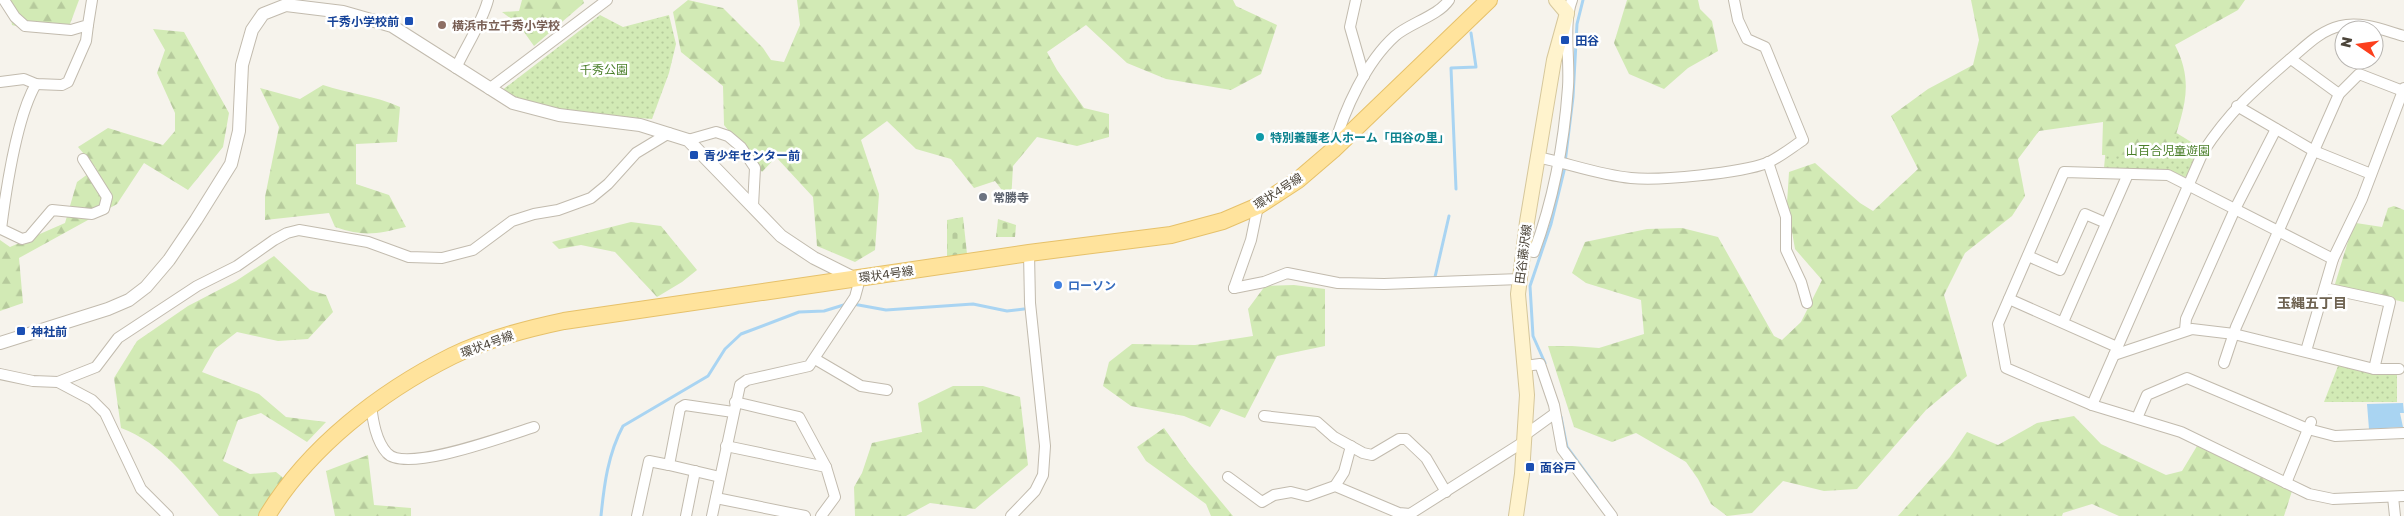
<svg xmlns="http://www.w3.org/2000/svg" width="2404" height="516" font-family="'Golos Text','Noto Sans JP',sans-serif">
  <defs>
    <pattern id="grass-dots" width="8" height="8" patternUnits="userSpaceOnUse" patternTransform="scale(1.25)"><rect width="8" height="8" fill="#d2eab5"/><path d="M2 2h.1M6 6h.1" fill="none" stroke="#b6ca9c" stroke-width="1.8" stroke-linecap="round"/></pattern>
    <pattern id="forest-firs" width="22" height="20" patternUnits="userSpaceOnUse" patternTransform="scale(1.25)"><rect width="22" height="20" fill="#d2eab5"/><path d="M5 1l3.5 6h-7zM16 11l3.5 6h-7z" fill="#b6ca9c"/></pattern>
    <pattern id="cemetery-stones" width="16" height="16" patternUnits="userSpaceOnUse" patternTransform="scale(1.25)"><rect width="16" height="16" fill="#d2eab5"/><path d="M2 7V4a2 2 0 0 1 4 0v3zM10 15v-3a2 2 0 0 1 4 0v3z" fill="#b6ca9c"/></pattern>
  </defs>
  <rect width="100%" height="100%" fill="#f6f3ec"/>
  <!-- grass -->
  <g fill="url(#grass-dots)">
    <polygon points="600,15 623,27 669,15 676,44 669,73 652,119 574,113 517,102 501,91"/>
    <polygon points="2170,129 2201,148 2188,176 2184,177 2170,170 2104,168 2106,146"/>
    <polygon points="2343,364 2397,372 2397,402 2324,402 2338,366"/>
  </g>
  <!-- forest -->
  <g fill="url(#forest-firs)">
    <polygon points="8,0 79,0 70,24 38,32 12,25"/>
    <polygon points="522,0 583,0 584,3 534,46 519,25 502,12 519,11"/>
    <polygon points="688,0 723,8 763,48 771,60 784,62 800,25 797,0 1233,0 1236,6 1277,25 1261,74 1231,90 1166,79 1127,63 1086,25 1047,52 1057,70 1084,108 1109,114 1109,137 1077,146 1037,137 1013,166 1011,202 995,181 974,188 951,159 916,149 887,121 861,140 879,194 875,250 855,262 817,246 813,197 776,157 762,172 724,125 723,86 681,52 673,12"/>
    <polygon points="1627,0 1698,0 1700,9 1712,21 1718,51 1688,68 1664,89 1629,74 1614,43"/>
    <path d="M1971,0H2245L2238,10L2175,45C2196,86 2182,113 2170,154L2102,155L2103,122L2039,131L2018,159L2025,196L2012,216L1965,253L1944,295L1967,376L1926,410L1857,489L1824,491L1783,481L1752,513L1727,516L1711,504L1698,479L1686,462L1636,433L1612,442L1574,427L1548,346H1572L1599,348L1644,334L1641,300L1586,283L1572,273L1585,242L1647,229L1682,228L1718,237L1774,336L1782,340L1801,322L1822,280L1795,249L1787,203L1789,172L1815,163L1860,203L1873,211L1918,169L1891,116L1928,89L1973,65L1979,40Z"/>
    <polygon points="153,29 184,32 229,113 223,147 188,190 144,163 117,204 19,258 23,303 0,311 0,240 10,247 65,223 77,182 96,168 78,147 108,128 163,145 175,131 175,113 157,73 165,50"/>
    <path d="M323,85C349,94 374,95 400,107L397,142L356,144V184L389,195L406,227C376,234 365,237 335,227L329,213L265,220V197L279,127L260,88L300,99Z"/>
    <polygon points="2394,206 2404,210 2404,302 2338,287 2335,284 2350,235 2356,223 2382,227 2388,208"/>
    <polygon points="631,222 661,226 697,270 682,282 657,297 615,252 581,245 559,249 552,242"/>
    <path d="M274,256L310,290L326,295L333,312L308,339L278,341L237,332L215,349L202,372L259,394L286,417L326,422L307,442L261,413L238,420L223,461L250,474L276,472L286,480L260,516H219C190,482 164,444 121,428L114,378L137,341L188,306L236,281Z"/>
    <polygon points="1294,285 1325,289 1325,346 1277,356 1245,418 1221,409 1210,427 1184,416 1131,406 1103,386 1109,362 1132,344 1195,345 1253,336 1248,309 1265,286"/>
    <polygon points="953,386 983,386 1020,397 1028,465 975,509 930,503 906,516 855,516 854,487 862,473 872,443 922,432 918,403"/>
    <polygon points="2074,416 2101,444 2166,475 2182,471 2197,446 2292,491 2284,516 2119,516 2092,504 2063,513 2062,516 1898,516 1950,457 1967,432 1998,445 2037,423"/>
    <polygon points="1164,428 1189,463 1233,516 1211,516 1206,504 1146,461 1137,447"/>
    <polygon points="368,455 374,505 411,508 411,516 335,516 326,471"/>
  </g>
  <!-- cemetery -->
  <g fill="url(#cemetery-stones)">
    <polygon points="963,217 967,254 947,258 947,220"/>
    <polygon points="998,219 1016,225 1015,237 996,237"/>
  </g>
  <!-- water -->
  <polygon fill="#a9d4f2" points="2403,403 2404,413 2400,413 2403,427 2369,429 2367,404"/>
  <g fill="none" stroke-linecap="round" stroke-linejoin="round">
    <!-- stream -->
    <g stroke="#a9d4f2" stroke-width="3">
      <polyline points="1456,189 1451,68 1476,67 1471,33"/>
      <polyline points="1435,277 1449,216"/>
      <polyline points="853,304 886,310 973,304 1007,311 1024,309"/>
      <polyline points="1545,363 1533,336 1530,286 1551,224 1564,171 1573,97 1577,24 1583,0"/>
      <polyline points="1561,417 1567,447 1597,488"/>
      <path d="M601,516C604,485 608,454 623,426L708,376L725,349L741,334L799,312L824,311L847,304"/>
    </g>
    <!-- minor casing -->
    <g stroke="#c2bbae" stroke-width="12">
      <g id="minor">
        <polyline points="4,0 15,17 25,26 71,30 88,25 92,0"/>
        <polyline points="1356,0 1350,27 1364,76"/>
        <polyline points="2291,59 2339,94"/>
        <path d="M456,68C466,46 482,23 488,0"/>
        <polyline points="0,82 24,79 36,84 62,85 68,82 86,41 88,25"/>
        <path d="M36,84C17,116 6,190 1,229L22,239L29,237L52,210L92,214L104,209L107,197L83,159"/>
        <polyline points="489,89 607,0"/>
        <polyline points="2237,106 2314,151 2371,174"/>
        <polyline points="688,140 716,132 728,136 741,147 755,168 753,206"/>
        <path d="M1334,147C1344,110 1366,62 1395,36C1410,23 1438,16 1449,0"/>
        <path d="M1537,157C1568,163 1599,175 1631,178C1660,181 1740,173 1767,163C1780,157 1791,148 1803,140L1765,47L1747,39L1738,20L1734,0"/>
        <polyline points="1768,162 1786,217 1786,250 1801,282 1807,303"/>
        <path d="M1524,250L1534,252C1554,198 1564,144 1568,87C1570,61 1563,23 1572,0"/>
        <polyline points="2028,256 2060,270 2085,214 2106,223"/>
        <polyline points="2333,259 2168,175 2064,172 1998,324 2006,368 2092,405 2181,432 2309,494 2333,499 2404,496"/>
        <polyline points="1234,288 1264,282 1287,273 1338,283 1384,284 1520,279"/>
        <polyline points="1234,288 1251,240 1258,206"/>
        <polyline points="2325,288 2390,302 2374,369"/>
        <polyline points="2009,299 2117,347"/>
        <polyline points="2063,322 2128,174"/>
        <polyline points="2185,330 2186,319 2235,209 2276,129"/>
        <polyline points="2306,351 2333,259 2362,199 2404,88"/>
        <polyline points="2114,355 2192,329 2234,334 2374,369 2399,369"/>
        <polyline points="815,359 861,386 887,390"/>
        <polyline points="2224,363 2236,327 2339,94 2359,74 2403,91"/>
        <polyline points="1525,366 1540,364 1554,405 1562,449 1612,516"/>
        <polyline points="0,374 33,381 58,382 92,400 105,413 141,489 168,516"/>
        <polyline points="58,382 96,367 118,338 197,286 237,266 274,240 287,233 299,230 368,242 409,257 442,258 473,250 512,221 534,214 558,210 591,198 608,184 636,153 669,133"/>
        <polyline points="735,402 799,417 826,467"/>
        <path d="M2092,405L2203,152C2229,112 2253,91 2289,60C2305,47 2319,31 2340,26C2362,21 2383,30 2404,36"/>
        <path d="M371,406C373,421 376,441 387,453C405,474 508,435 534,427"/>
        <polyline points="1264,416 1317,422 1334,437 1363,453 1372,455 1399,439 1406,439 1426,458 1446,492"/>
        <polyline points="2137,418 2147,395 2187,378 2308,429 2335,436 2404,433"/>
        <polyline points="1525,435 1554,414"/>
        <polyline points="726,446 826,467 835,497 821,516"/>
        <polyline points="669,465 720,477"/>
        <polyline points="1228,477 1262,502 1274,495 1291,492 1307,496 1335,486 1399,513 1410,514 1525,441"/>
        <polyline points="2286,483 2311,422"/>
        <polyline points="1335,486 1344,472 1351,446"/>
        <polyline points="2393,497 2395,516"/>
        <polyline points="716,498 805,516"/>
        <polyline points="637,516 649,461 669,465 680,408 685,405 733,412"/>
        <polyline points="686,516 695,471"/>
        <polyline points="712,516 740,385 747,380 809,366 855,297 858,286 856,279"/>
        <polyline points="1011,516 1035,491 1043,475 1045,446 1030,303 1029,253"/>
      </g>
    </g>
    <!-- tertiary casing -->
    <g stroke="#c2bbae" stroke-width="14">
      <polyline id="tertiary" points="0,343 108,309 129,300 146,287 169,260 196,220 231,164 239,131 242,65 252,30 263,14 286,5 343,12 392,26 513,103 559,115 640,125 688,140 781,236 814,258 856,279"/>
    </g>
    <!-- secondary casing -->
    <g stroke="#d6c79b" stroke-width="16">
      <polyline id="secondary" points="1516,516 1522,474 1527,395 1518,294 1527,222 1554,60 1567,13 1556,0"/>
    </g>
    <!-- primary casing -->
    <g stroke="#e6c16a" stroke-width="18">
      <path id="primary" d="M267,516C309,447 380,392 452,356C487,339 526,329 564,321L1029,253L1171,235L1223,221L1258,206L1298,180L1333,150L1489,0"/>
    </g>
    <!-- minor -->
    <use href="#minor" stroke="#fff" stroke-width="10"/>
    <!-- tertiary -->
    <use href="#tertiary" stroke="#fff" stroke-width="12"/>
    <!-- secondary -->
    <use href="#secondary" stroke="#fff3cd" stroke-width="14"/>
    <!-- primary -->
    <use href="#primary" stroke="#ffe39c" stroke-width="16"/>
  </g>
  <!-- markers -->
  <g fill="#1a4fb4" stroke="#fff" stroke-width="2">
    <rect x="404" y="16" width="10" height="10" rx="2.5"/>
    <rect x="1560" y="35" width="10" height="10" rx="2.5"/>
    <rect x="689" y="150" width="10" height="10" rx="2.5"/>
    <rect x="16" y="326" width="10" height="10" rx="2.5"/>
    <rect x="1525" y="462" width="10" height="10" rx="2.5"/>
  </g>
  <circle fill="#8d6e63" stroke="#fff" stroke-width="2" cx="442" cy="25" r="5"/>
  <circle fill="#0f9aa8" stroke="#fff" stroke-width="2" cx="1260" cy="137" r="5"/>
  <circle fill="#6b7280" stroke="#fff" stroke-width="2" cx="983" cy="197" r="5"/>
  <circle fill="#3f7fe0" stroke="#fff" stroke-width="2" cx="1058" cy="285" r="5"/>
  <g text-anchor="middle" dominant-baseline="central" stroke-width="5" stroke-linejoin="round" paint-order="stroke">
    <!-- transit labels -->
    <g font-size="12" font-weight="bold" fill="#164399" stroke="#fff" text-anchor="start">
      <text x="399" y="21" text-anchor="end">千秀小学校前</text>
      <text x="1575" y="40">田谷</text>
      <text x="704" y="155">青少年センター前</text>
      <text x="31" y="331">神社前</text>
      <text x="1540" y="467">面谷戸</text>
    </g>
    <!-- education labels -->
    <g font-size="12" font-weight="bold" fill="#785e54" stroke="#fff" text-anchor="start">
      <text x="452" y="25">横浜市立千秀小学校</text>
    </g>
    <!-- park labels -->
    <g font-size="12" fill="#4a7f2a" stroke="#fff">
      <text x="604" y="69">千秀公園</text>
      <text x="2168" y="150">山百合児童遊園</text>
    </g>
    <!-- culture labels -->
    <g font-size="12" font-weight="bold" fill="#0d838f" stroke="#fff" text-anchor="start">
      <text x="1270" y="137">特別養護老人ホーム「田谷の里」</text>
    </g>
    <!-- street labels -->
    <g font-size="12" fill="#4b4439" stroke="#fff">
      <text transform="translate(1278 191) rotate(-33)">環状4号線</text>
      <text transform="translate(1523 254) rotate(-83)">田谷藤沢線</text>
      <text transform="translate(886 274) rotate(-8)">環状4号線</text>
      <text transform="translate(487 344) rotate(-20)">環状4号線</text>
    </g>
    <!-- worship labels -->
    <g font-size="12" font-weight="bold" fill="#5b616d" stroke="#fff" text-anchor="start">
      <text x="993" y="197">常勝寺</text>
    </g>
    <!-- shop labels -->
    <g font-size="12" font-weight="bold" fill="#366cbe" stroke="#fff" text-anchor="start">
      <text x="1068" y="285">ローソン</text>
    </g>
    <!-- neighbourhood labels -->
    <g font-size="14" font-weight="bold" fill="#6e6250" stroke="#fff">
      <text x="2312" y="302">玉縄五丁目</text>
    </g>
  </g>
  <!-- north arrow -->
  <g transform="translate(2359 45) rotate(283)"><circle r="24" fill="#ffffff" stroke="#b7b4b0"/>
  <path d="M0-4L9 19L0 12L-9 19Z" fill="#fc3f1d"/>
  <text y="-8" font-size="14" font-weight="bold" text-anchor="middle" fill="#4b4439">N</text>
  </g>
</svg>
